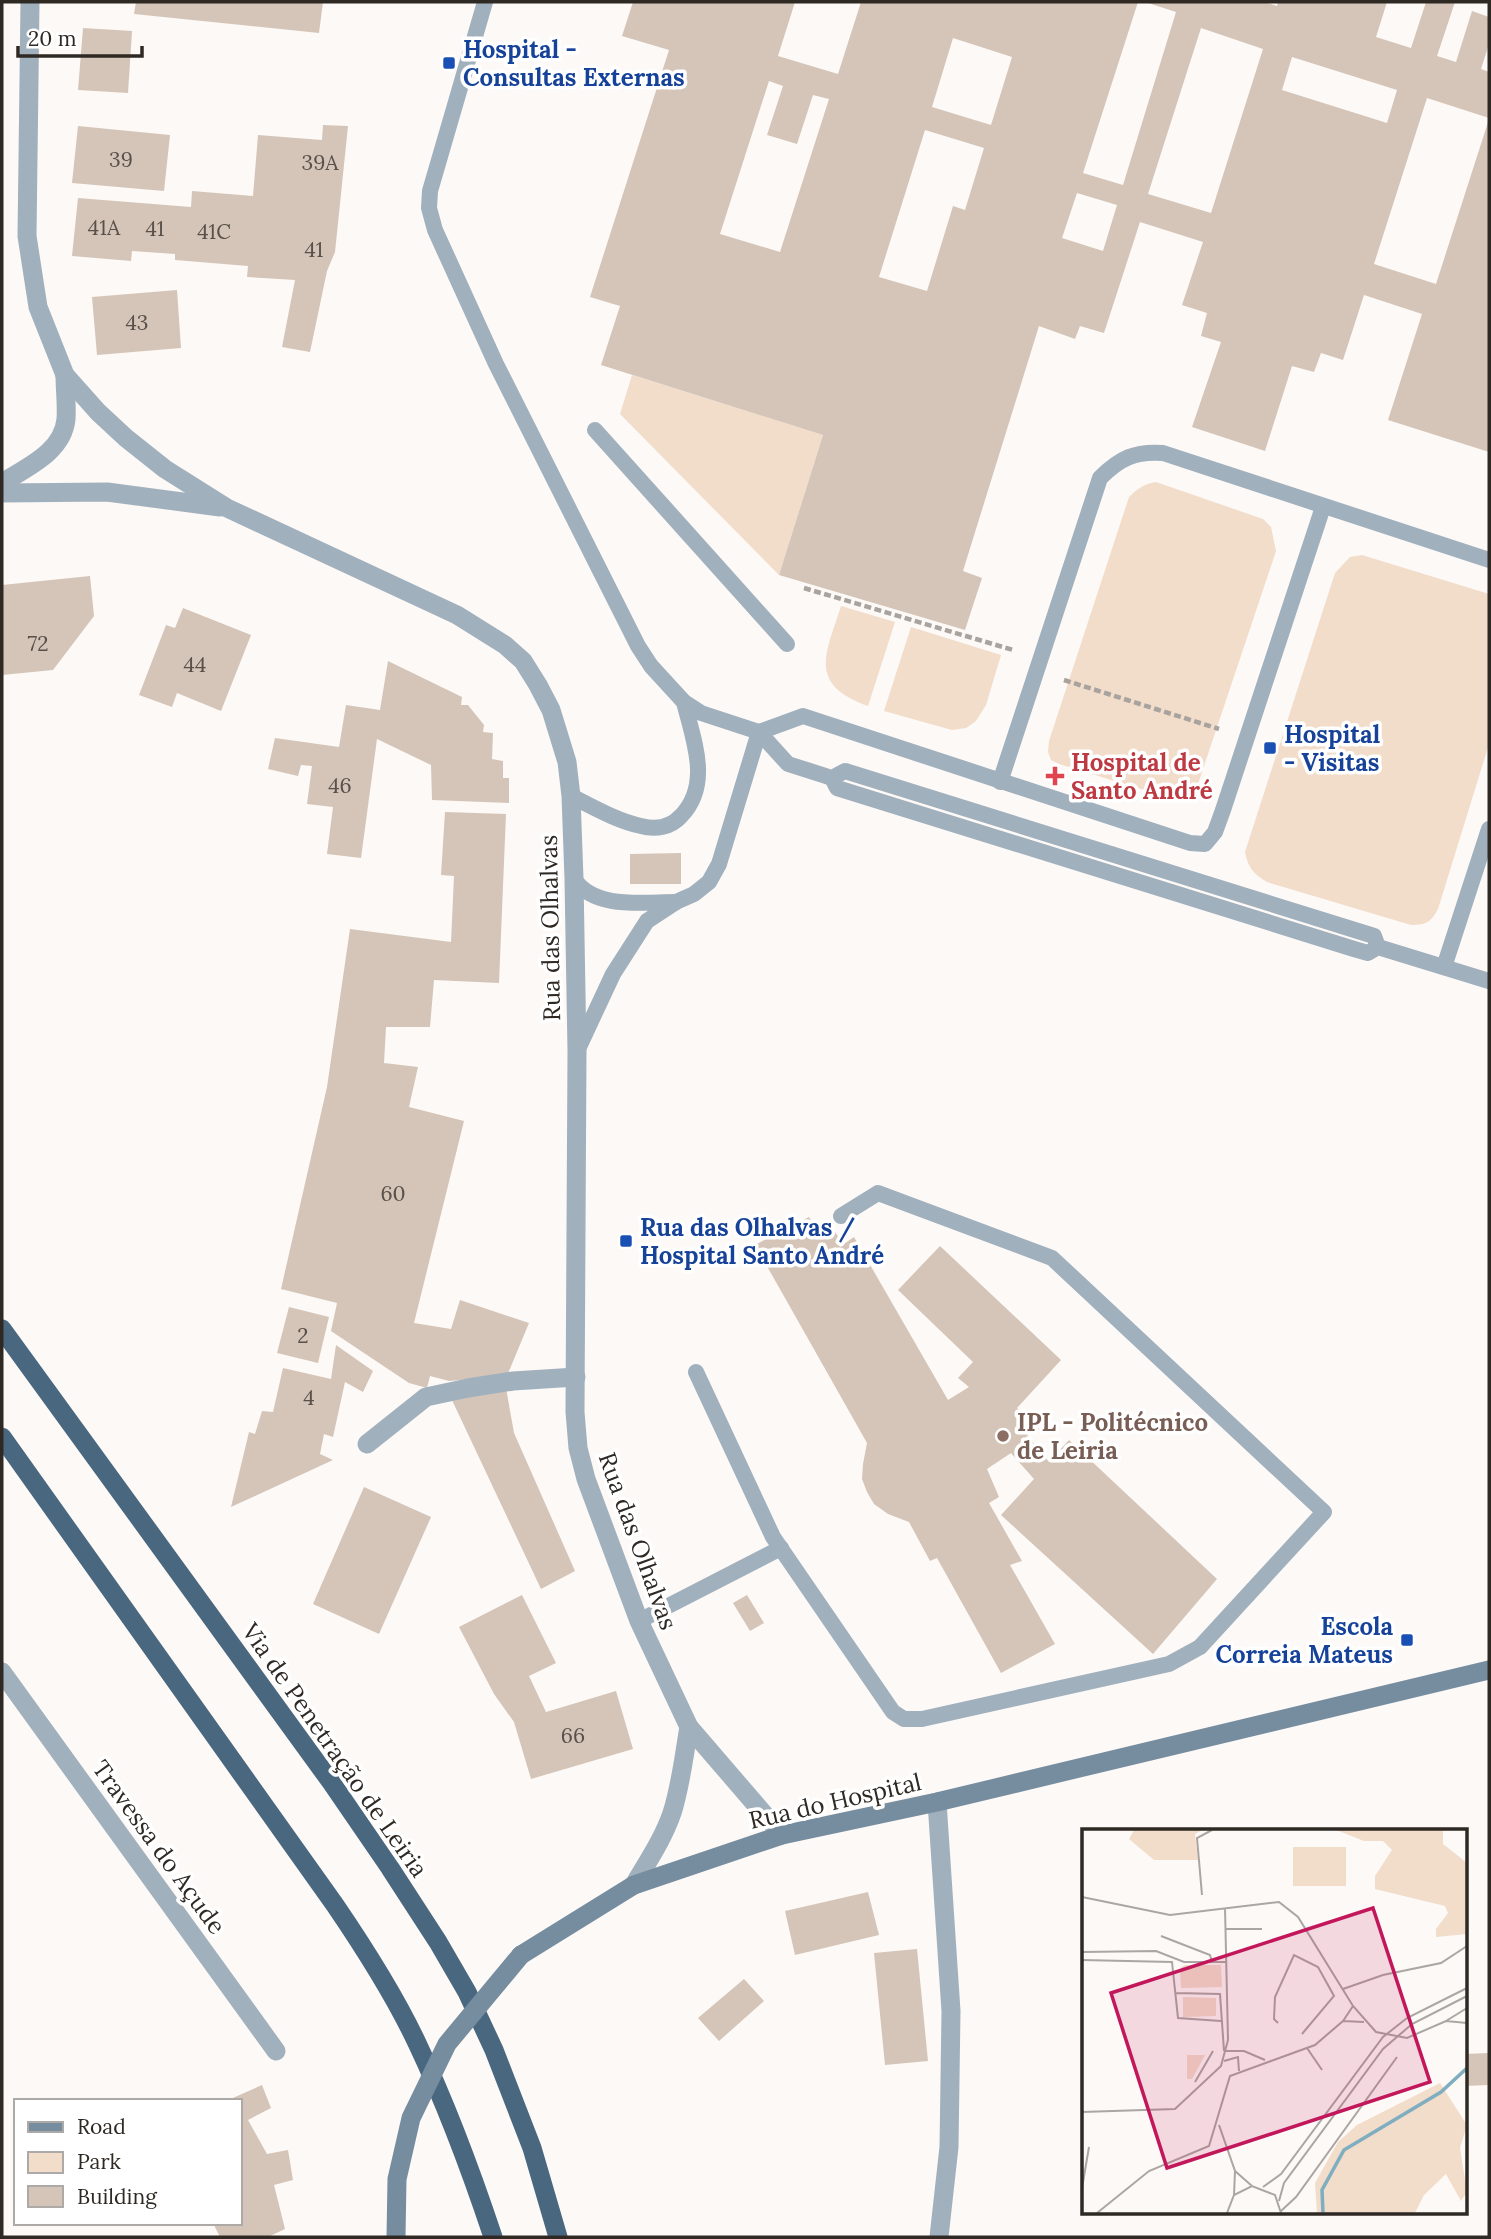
<svg xmlns="http://www.w3.org/2000/svg" width="1491" height="2239" font-family="Lora,serif">
  <rect width="100%" height="100%" fill="#fdf9f6"/>
  <!-- green -->
  <g fill="#f2dcca">
    <polygon points="632,375 823,435 779,575 620,414"/>
    <path d="M1156,482L1263,519L1271,527L1276,551L1197,787C1193,797 1188,799 1177,800L1059,764L1051,760L1048,752L1049,741L1129,497C1137,489 1144,484 1156,482Z"/>
    <path d="M1362,555L1489,594V744L1438,909C1431,922 1426,925 1411,925L1267,882C1253,874 1248,867 1245,852L1335,573L1350,557Z"/>
    <path d="M841,606L895,622L868,706C807,684 826,654 841,606Z"/>
    <polygon points="911,627 1001,655 986,705 976,721 966,728 952,730 884,711"/>
  </g>
  <!-- building -->
  <g fill="#d5c5b8" fill-rule="evenodd">
    <polygon points="136,2 323,2 319,33 134,14"/>
    <path d="M633,2H795L778,56L838,74L861,2H1138L1083,173L1123,185L1176,12L1145,2H1265L1277,6L1278,2H1387L1376,37L1411,48L1426,2H1455L1437,56L1456,62L1472,11L1489,17V44L1481,69L1489,72V118L1427,98L1374,264L1436,284L1489,119V452L1388,420L1422,314L1364,295L1343,360L1321,353L1314,372L1292,366L1265,451L1192,427L1221,342L1201,336L1207,313L1182,305L1203,242L1140,222L1104,333L1080,326L1075,339L1039,326L963,571L982,578L965,630L779,575L823,435L601,365L620,306L590,297L669,50L622,36ZM1201,28L1263,49L1211,213L1148,194ZM953,38L1012,57L991,125L932,107ZM1292,57L1397,90L1387,123L1282,90ZM769,81L783,86L767,135L797,144L813,95L829,99L780,252L720,234ZM925,130L984,148L965,210L953,206L927,291L879,277ZM1077,193L1117,205L1103,251L1062,238Z"/>
    <polygon points="83,28 132,31 128,93 78,90"/>
    <polygon points="323,125 348,126 335,252 327,271 310,352 282,347 295,280 247,277 248,266 175,260 175,254 132,251 131,261 72,256 78,198 191,207 192,191 253,196 258,135 322,140"/>
    <polygon points="78,126 170,135 164,191 72,183"/>
    <polygon points="177,290 181,348 97,355 92,297"/>
    <polygon points="90,576 94,616 53,670 2,675 2,585"/>
    <polygon points="183,608 251,635 221,711 177,693 172,707 139,695 166,625 175,628"/>
    <polygon points="388,661 462,697 461,705 468,705 484,725 483,732 493,733 492,759 503,761 503,778 509,778 509,803 432,800 431,765 377,739 361,858 327,854 333,807 307,804 312,766 301,765 298,776 268,769 275,738 339,747 346,705 380,710"/>
    <polygon points="445,812 506,814 499,983 434,980 430,1027 386,1027 384,1063 418,1067 409,1107 464,1121 414,1323 451,1329 460,1300 529,1323 507,1376 449,1381 430,1376 427,1388 409,1383 331,1331 337,1303 281,1289 327,1087 350,929 451,942 454,876 441,875"/>
    <polygon points="681,853 681,884 630,884 630,854"/>
    <polygon points="809,1217 815,1227 828,1223 844,1244 854,1237 948,1400 969,1387 958,1378 973,1362 898,1290 940,1246 1061,1360 1017,1408 1039,1429 1027,1435 1049,1462 1069,1440 1217,1579 1153,1654 1001,1515 1034,1479 1011,1453 987,1469 999,1497 989,1503 1022,1561 1010,1565 1055,1644 1001,1673 937,1558 930,1561 909,1522 888,1514 874,1504 867,1492 862,1479 863,1464 867,1443 755,1245"/>
    <polygon points="289,1307 329,1317 318,1363 277,1353"/>
    <polygon points="336,1345 373,1371 363,1392 345,1382 333,1437 324,1434 320,1454 333,1460 231,1507 249,1432 255,1434 262,1411 273,1412 283,1368 331,1379"/>
    <polygon points="506,1388 514,1433 575,1571 541,1589 451,1398"/>
    <polygon points="364,1487 431,1517 379,1634 313,1604"/>
    <polygon points="522,1595 556,1663 529,1676 546,1712 616,1691 633,1749 531,1779 514,1722 494,1694 459,1627"/>
    <polygon points="747,1595 764,1623 750,1631 733,1603"/>
    <polygon points="868,1892 879,1935 795,1955 785,1911"/>
    <polygon points="917,1949 928,2061 885,2065 874,1953"/>
    <polygon points="744,1979 764,2001 719,2041 698,2018"/>
    <polygon points="1489,2053 1489,2085 1465,2086 1465,2054"/>
    <polygon points="262,2085 271,2108 248,2120 267,2154 288,2150 293,2180 274,2185 285,2229 268,2237 220,2237 213,2223 240,2223 240,2101 226,2101"/>
  </g>
  <g fill="none" stroke-linecap="round" stroke-linejoin="round">
    <!-- path -->
    <g stroke="#a8a39f" stroke-width="4.5" stroke-dasharray="7 3.5" stroke-linecap="butt">
      <polyline points="804,588 1013,650"/>
      <polyline points="1064,680 1219,729"/>
    </g>
    <!-- service -->
    <g stroke="#a1b0bd" stroke-width="16">
      <polyline points="485,2 430,191 429,208 435,230 496,364 638,646 651,666 684,702 701,713 759,732 788,764 832,778 845,771 1374,936 1378,947"/>
      <polyline points="595,430 787,644"/>
      <polyline points="759,732 803,716 1190,843 1205,844 1215,832 1223,810 1323,507"/>
      <polyline points="832,778 837,788 1354,949 1368,953 1378,947 1489,981"/>
      <path d="M1000,782L1100,478C1120,458 1135,451 1163,453L1489,560"/>
      <path d="M571,796C593,807 617,821 641,826C656,830 671,827 681,816C712,784 693,739 684,702"/>
      <path d="M574,879C595,910 643,902 676,902"/>
      <polyline points="1444,967 1489,829"/>
      <polyline points="578,1049 613,974 647,921 676,902 694,894 709,882 719,864 759,732"/>
      <polyline points="696,1372 773,1537 893,1712 904,1719 922,1719 1169,1664 1200,1647 1324,1512 1052,1258 878,1193 841,1216"/>
      <polyline points="639,1621 781,1548"/>
    </g>
    <!-- minor -->
    <g stroke="#a1b0bd" stroke-width="19">
      <polyline points="30,2 27,236 38,307 65,375 98,412 126,438 165,469 227,508 457,615 505,645 523,661 538,685 551,710 567,762 571,796 574,879 577,1051 575,1412 578,1448 586,1479 639,1621 689,1727 782,1835"/>
      <path d="M2,483C27,467 63,452 66,419C67,405 65,389 65,375"/>
      <polyline points="2,493 107,492 220,507"/>
      <polyline points="367,1444 426,1397 468,1388 513,1381 576,1377"/>
      <polyline points="2,1672 276,2051"/>
      <polyline points="937,1802 951,2011 949,2147 939,2237"/>
      <path d="M634,1885C648,1861 663,1839 672,1813C681,1785 684,1755 689,1727"/>
    </g>
    <!-- secondary -->
    <polyline stroke="#768c9f" stroke-width="19" points="521,1955 634,1885 782,1835 937,1802 1489,1670"/>
    <!-- trunk -->
    <g stroke="#4a6780" stroke-width="19">
      <polyline points="2,1329 331,1782 390,1868 438,1942 467,1992 494,2050 532,2148 558,2237"/>
      <path d="M2,1437L335,1905C365,1949 394,1994 417,2043C447,2106 471,2171 493,2237"/>
    </g>
    <!-- secondary-bridge -->
    <polyline stroke="#768c9f" stroke-width="19" points="396,2237 397,2179 411,2118 447,2044 521,1955"/>
  </g>
  <!-- markers -->
  <g fill="#1a4fb4" stroke="#fff" stroke-width="2.5">
    <rect x="442" y="56" width="14" height="14" rx="3.5"/>
    <rect x="1263" y="741" width="14" height="14" rx="3.5"/>
    <rect x="619" y="1234" width="14" height="14" rx="3.5"/>
    <rect x="1400" y="1633" width="14" height="14" rx="3.5"/>
  </g>
  <path fill="#e0444e" stroke="#fff" stroke-width="2.5" d="M1051.5 765.5h7v7h7v7h-7v7h-7v-7h-7v-7h7z"/>
  <circle fill="#8d6e63" stroke="#fff" stroke-width="2.5" cx="1003" cy="1436" r="7"/>
  <g text-anchor="middle" dominant-baseline="central" stroke-width="7" stroke-linejoin="round" paint-order="stroke">
    <!-- number labels -->
    <g font-size="21" fill="#585049">
      <text x="121" y="159">39</text>
      <text x="320" y="162">39A</text>
      <text x="104" y="227">41A</text>
      <text x="155" y="228">41</text>
      <text x="214" y="231">41C</text>
      <text x="314" y="249">41</text>
      <text x="137" y="322">43</text>
      <text x="38" y="643">72</text>
      <text x="195" y="664">44</text>
      <text x="340" y="785">46</text>
      <text x="393" y="1193">60</text>
      <text x="303" y="1335">2</text>
      <text x="309" y="1397">4</text>
      <text x="573" y="1735">66</text>
    </g>
    <!-- transit labels -->
    <g font-size="24" font-weight="bold" fill="#164399" stroke="#fff" text-anchor="start">
      <text x="463" y="49">Hospital -<tspan x="463" dy="28">Consultas Externas</tspan></text>
      <text x="1284" y="734">Hospital<tspan x="1284" dy="28">- Visitas</tspan></text>
      <text x="640" y="1227">Rua das Olhalvas /<tspan x="640" dy="28">Hospital Santo André</tspan></text>
      <text x="1393" y="1626" text-anchor="end">Escola<tspan x="1393" dy="28">Correia Mateus</tspan></text>
    </g>
    <!-- health labels -->
    <g font-size="24" font-weight="bold" fill="#be3a42" stroke="#fff" text-anchor="start">
      <text x="1071" y="762">Hospital de<tspan x="1071" dy="28">Santo André</tspan></text>
    </g>
    <!-- street labels -->
    <g font-size="24" fill="#2f2924" stroke="#fff">
      <text transform="translate(550 928) rotate(-91)">Rua das Olhalvas</text>
      <text transform="translate(638 1541) rotate(70)">Rua das Olhalvas</text>
      <text transform="translate(335 1750) rotate(55)">Via de Penetração de Leiria</text>
      <text transform="translate(835 1801) rotate(-13)">Rua do Hospital</text>
      <text transform="translate(159 1847) rotate(54)">Travessa do Açude</text>
    </g>
    <!-- education labels -->
    <g font-size="24" font-weight="bold" fill="#785e54" stroke="#fff" text-anchor="start">
      <text x="1017" y="1422">IPL - Politécnico<tspan x="1017" dy="28">de Leiria</tspan></text>
    </g>
  </g>
  <!-- overview -->
  <g transform="translate(1082 1829)">
    <rect width="385" height="385" fill="#fdf9f6"/>
    <path d="M52,1H120L113,5L116,31H72L47,10ZM254,1H361V15L385,34V105L354,108V100L366,84L363,77L293,60V47L310,21L301,12H282ZM211,18H264V57H211ZM103,136H139L140,158L99,159L98,139ZM101,168L134,169V187L101,188ZM105,226H123L110,250H105ZM358,254L385,296L378,319L385,363L379,372L364,345L342,366L333,384H235L233,354L256,313L275,296Z" fill="#f2dcca"/>
    <path fill="none" stroke="#7faec0" stroke-width="3.5" d="M241,384L240,361L262,321L359,263L385,239"/>
    <path fill="none" stroke="#aba6a2" stroke-width="2" d="M120,66L115,9L130,1M0,68L88,86L197,73L216,88L271,177L294,203L325,209L364,192L385,194M143,100H180M79,107L128,126L130,133M0,123L74,122L102,133H144M0,131L90,133L96,189L139,192M261,160L301,146L359,134L385,117M94,164L138,165L142,222M261,192L282,193M364,192L385,179M196,194L192,190L193,168L212,126L236,138L252,167L220,205M225,219L240,241M142,222H162L183,231M142,232L156,228L157,242M113,253L131,222M0,283L93,280L139,237L146,211L143,79M137,296L153,342L152,366M153,342L170,357M181,358L199,345L301,208L325,189L385,159M0,359L7,318M197,372L202,354L301,220L330,195L385,167M199,382L214,368L315,228M15,384L67,342L127,317L148,247L233,216L261,192L271,177M145,384L152,366L170,357L193,366L199,384"/>
    <path fill="#c2185b" fill-opacity="0.15" stroke="#c2185b" stroke-width="3.5" d="M291,79L348,253L85,339L29,164Z"/>
    <rect width="385" height="385" fill="none" stroke="#2f2924" stroke-width="3.5"/>
  </g>
  <!-- border -->
  <rect width="1491" height="2239" fill="none" stroke="#2f2924" stroke-width="7"/>
  <!-- legend -->
  <rect x="14" y="2099" width="228" height="126" fill="#ffffff" stroke="#aca9a7" stroke-width="2"/>
  <rect x="28" y="2122" width="35" height="10" fill="#768c9f" stroke="#aca9a7" stroke-width="2"/>
  <text x="77" y="2134" font-size="21" fill="#2f2924">Road</text>
  <rect x="28" y="2152" width="35" height="21" fill="#f2dcca" stroke="#aca9a7" stroke-width="2"/>
  <text x="77" y="2169" font-size="21" fill="#2f2924">Park</text>
  <rect x="28" y="2186" width="35" height="21" fill="#d5c5b8" stroke="#aca9a7" stroke-width="2"/>
  <text x="77" y="2204" font-size="21" fill="#2f2924">Building</text>
  <!-- scale -->
  <path d="M18 46v10h124v-10" fill="none" stroke="#2f2924" stroke-width="3.5"/>
  <text x="28" y="46" font-size="21" fill="#2f2924" stroke="#ffffff" stroke-width="5" paint-order="stroke">20 m</text>
</svg>
